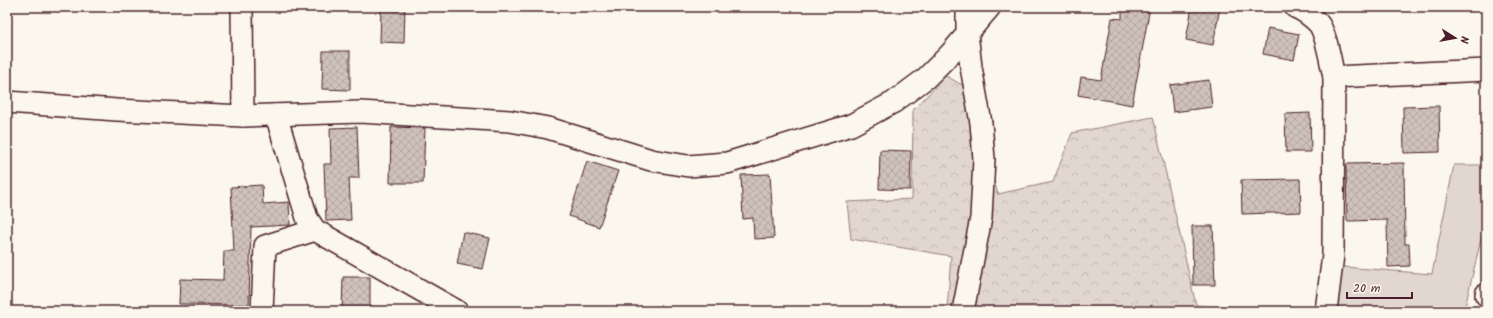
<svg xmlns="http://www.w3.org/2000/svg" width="1493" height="318" font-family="Kalam,sans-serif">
  <defs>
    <pattern id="forest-crowns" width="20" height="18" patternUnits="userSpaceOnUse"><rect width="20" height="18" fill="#e2d7d0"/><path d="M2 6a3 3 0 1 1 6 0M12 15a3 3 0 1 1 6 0" fill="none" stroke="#c3b8b3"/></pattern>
    <pattern id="building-cross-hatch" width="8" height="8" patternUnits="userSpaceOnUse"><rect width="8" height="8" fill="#cfc2bc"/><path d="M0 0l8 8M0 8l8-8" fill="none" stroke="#b3a6a2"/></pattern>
  </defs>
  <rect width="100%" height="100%" fill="#fbf7ec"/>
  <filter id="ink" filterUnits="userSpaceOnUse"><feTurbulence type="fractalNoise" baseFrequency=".025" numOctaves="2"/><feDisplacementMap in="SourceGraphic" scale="8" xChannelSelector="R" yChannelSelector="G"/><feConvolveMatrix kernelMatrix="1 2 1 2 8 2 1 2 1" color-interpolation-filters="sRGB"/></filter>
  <g filter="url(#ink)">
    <!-- green -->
    <polygon fill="#e2d7d0" stroke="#967b7e" points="1454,165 1486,165 1486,218 1465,307 1466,311 1324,311 1331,266 1432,274"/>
    <!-- forest -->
    <polygon fill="url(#forest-crowns)" stroke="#967b7e" points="946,76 966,87 998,194 1053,182 1072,133 1153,117 1196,305 1266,311 947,311 951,256 851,239 847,202 912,199 913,110"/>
    <!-- building -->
    <g fill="url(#building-cross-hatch)" stroke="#4a1f2b">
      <polygon points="381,7 405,7 404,43 380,42"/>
      <polygon points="1122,7 1150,7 1132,105 1078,95 1081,77 1101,80 1112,18 1122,19"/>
      <polygon points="1192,7 1220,7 1213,45 1186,40"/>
      <polygon points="1268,28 1299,34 1294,60 1263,54"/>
      <polygon points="323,51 350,51 350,90 322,89"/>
      <polygon points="1209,80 1212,107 1173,112 1170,85"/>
      <polygon points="1439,106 1440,152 1404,153 1403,107"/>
      <polygon points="1310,113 1311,152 1286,152 1285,114"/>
      <polygon points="357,127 359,178 349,178 351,220 326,221 324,164 331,164 330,128"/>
      <polygon points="391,127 425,128 423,183 390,183"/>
      <polygon points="880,150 911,151 910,190 879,189"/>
      <polygon points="587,161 618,171 599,227 569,216"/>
      <polygon points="1404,163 1405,244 1409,244 1410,266 1388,267 1387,220 1347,221 1346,164"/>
      <polygon points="770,174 774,238 754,239 753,218 743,219 741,175"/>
      <polygon points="1300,179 1301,212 1242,214 1241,180"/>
      <polygon points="262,185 263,204 289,202 290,225 251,227 249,305 179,304 180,279 223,280 224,251 234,251 231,187"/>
      <polygon points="1192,226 1213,226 1215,285 1193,285"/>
      <polygon points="463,232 490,238 483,269 457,264"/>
      <polygon points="343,277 370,277 370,311 342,311"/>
    </g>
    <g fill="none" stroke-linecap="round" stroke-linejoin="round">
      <!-- street casing -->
      <g stroke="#4a1f2b" stroke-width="24">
        <g id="street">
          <polyline points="242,7 243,116"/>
          <path d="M1295,7C1304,11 1311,16 1318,23C1326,32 1331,64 1334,77L1486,70"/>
          <polyline points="7,102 117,110 243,116 360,112 510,121 548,128 651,160 688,166 727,163 851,125 894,102 926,78 950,54 990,7"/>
          <polyline points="276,115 307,218 315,230 457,311"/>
          <polyline points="1486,294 1486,295"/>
          <polyline points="262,311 265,246 315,230"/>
          <polyline points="963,311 981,218 984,159 981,123 971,67 967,33 967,7"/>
          <polyline points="1326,311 1333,255 1334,77"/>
        </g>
      </g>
      <!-- street -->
      <use href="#street" stroke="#fbf7ec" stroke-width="21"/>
    </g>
  </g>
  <!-- margin -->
  <rect width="1493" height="318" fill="none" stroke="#fbf7ec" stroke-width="24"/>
  <rect x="12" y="12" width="1469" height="294" fill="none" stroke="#4a1f2b" stroke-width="1.5" filter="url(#ink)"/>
  <!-- north arrow -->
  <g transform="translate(1455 38) rotate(101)" stroke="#fbf7ec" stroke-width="3" paint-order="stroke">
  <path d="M0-3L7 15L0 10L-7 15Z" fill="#4a1f2b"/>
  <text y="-6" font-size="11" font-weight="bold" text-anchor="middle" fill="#4a1f2b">N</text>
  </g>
  <!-- scale -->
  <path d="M1347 292v6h65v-6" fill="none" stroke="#4a1f2b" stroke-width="2"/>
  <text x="1353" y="292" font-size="12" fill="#4a1f2b" stroke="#fbf7ec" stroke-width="3" paint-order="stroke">20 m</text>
</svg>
